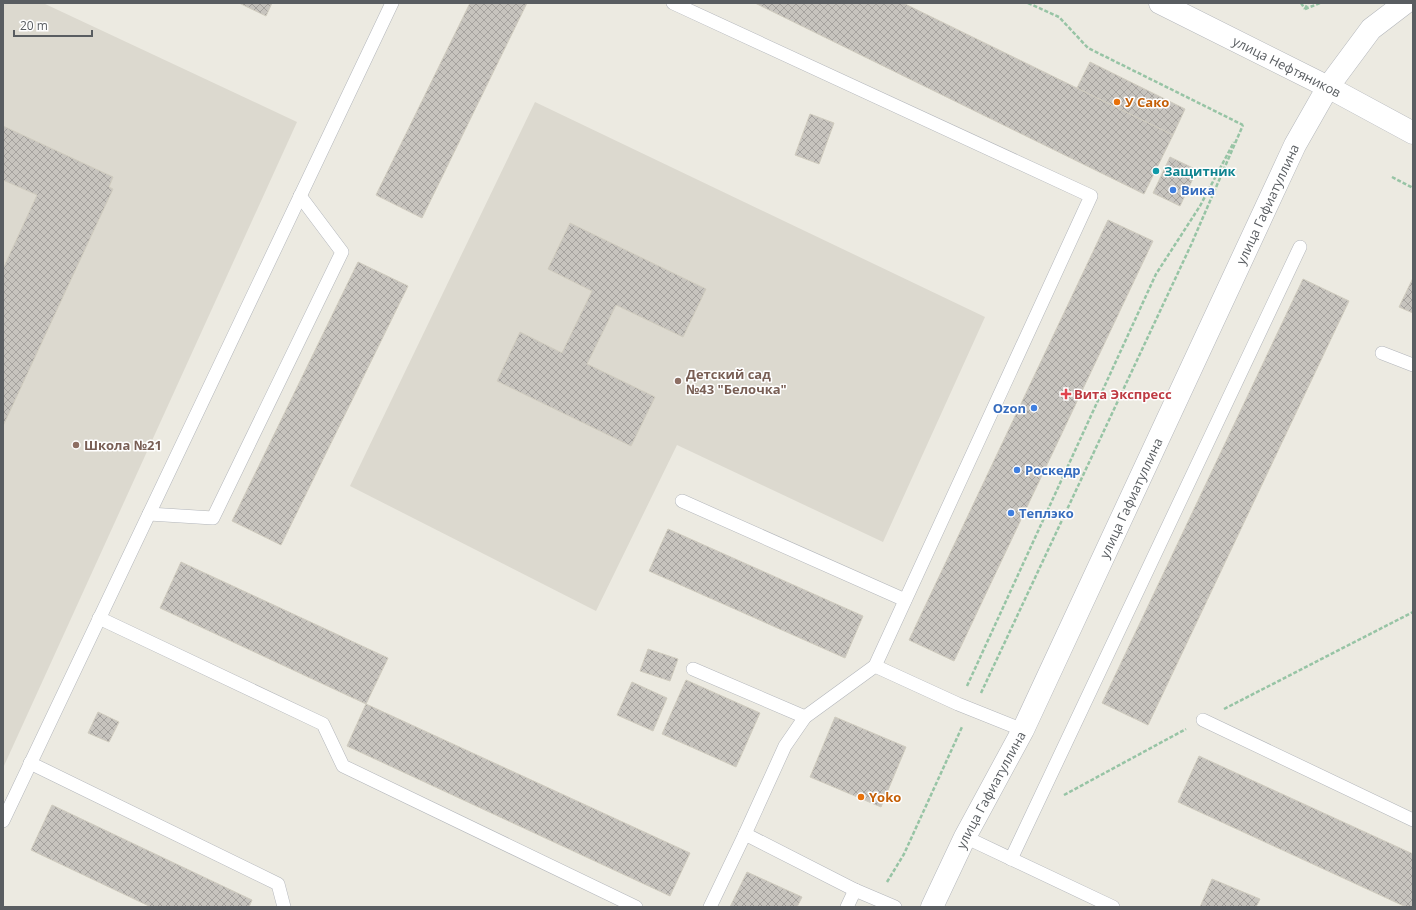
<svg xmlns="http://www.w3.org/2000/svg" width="1416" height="910" font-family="'Open Sans',sans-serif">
  <defs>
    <pattern id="building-cross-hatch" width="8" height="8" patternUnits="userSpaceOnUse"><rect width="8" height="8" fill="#c7c4be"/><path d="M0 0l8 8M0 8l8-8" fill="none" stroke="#a5a29e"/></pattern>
  </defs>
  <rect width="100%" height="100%" fill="#eceae1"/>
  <!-- education -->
  <g fill="#dcd9cf">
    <polygon points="3,3 43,3 297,122 3,768"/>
    <polygon points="535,102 985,317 883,542 677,445 596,611 350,486"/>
  </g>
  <!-- building -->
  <g fill="url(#building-cross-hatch)" stroke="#d0ccbf">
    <polygon points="239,3 272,3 266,16"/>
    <polygon points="470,3 527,3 422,218 376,195"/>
    <polygon points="755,3 903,3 1173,135 1144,194"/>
    <polygon points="1090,62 1185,109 1173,135 1077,88"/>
    <polygon points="810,114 834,123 819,164 795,155"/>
    <polygon points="3,126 113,177 109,187 113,189 3,426 3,269 37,195 3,180"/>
    <polygon points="1170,157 1197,170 1180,206 1153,193"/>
    <polygon points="1108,220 1153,241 954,661 909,640"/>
    <polygon points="570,223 706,289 683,337 616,305 587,364 655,397 631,446 497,381 520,332 562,353 592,291 548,269"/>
    <polygon points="358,262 408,286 281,545 232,521"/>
    <polygon points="1413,278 1413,313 1399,307"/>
    <polygon points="1303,279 1349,301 1148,725 1102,703"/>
    <polygon points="668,529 863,616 845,658 649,571"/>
    <polygon points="181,562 388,658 366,704 160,608"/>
    <polygon points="648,649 678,659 670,681 640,671"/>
    <polygon points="686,680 760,713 736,767 662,734"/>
    <polygon points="632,682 667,698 653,731 617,715"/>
    <polygon points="366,704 690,853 670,896 347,746"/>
    <polygon points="98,712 119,722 109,742 88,733"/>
    <polygon points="835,717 906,747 881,807 810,777"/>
    <polygon points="1199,756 1413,854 1413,907 1406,907 1178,802"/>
    <polygon points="52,805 252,900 249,907 151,907 31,850"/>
    <polygon points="747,872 802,897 797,907 730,907"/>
    <polygon points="1212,879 1260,899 1256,907 1200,907"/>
  </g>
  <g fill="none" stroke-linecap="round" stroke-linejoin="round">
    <!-- service casing -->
    <g stroke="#b3b6bb" stroke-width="14">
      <g id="service">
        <polyline points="673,3 1091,196 875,666 805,717 785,746 745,834"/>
        <polyline points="1382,353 1413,365"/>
        <polyline points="682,501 905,600"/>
        <polyline points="149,514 213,518 342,252 300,196"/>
        <polyline points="99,618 323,724 343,766 636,907"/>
        <polyline points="875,666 958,704 1023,730"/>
        <polyline points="693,669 805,717"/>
        <polyline points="1203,720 1413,820"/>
        <polyline points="30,763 278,884 284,907"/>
        <polyline points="3,821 392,3"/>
        <polyline points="965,837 1113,907"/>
        <polyline points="1011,859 1300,247"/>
        <polyline points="710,907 745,834 855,890 895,907"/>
        <polyline points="847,907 855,890"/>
      </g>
    </g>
    <!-- tertiary casing -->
    <g stroke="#b3b6bb" stroke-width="23">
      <g id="tertiary">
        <path id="s1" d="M1160,3L1328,87L1413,133"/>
        <path id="s2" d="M932,907L965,837L1023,730L1295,145L1328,87L1371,29L1405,3"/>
      </g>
    </g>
    <!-- path -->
    <g stroke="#97c4a5" stroke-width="2.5" stroke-dasharray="4 2" stroke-linecap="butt">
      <polyline points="1028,3 1059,17 1088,48 1243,125"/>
      <polyline points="1301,3 1305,9"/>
      <polyline points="1305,9 1320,3"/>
      <polyline points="1305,9 1308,3"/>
      <polyline points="1392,177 1413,188"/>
      <polyline points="967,686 1156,274 1200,206 1234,142"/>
      <polyline points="981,693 1191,245 1243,125"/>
      <polyline points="1224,709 1413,612"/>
      <polyline points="1064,795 1186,729"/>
      <polyline points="887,882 904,854 962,727"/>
    </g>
    <!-- service -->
    <use href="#service" stroke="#fff" stroke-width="13"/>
    <!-- tertiary -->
    <use href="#tertiary" stroke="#fff" stroke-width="22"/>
  </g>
  <!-- markers -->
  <g fill="#e8710a" stroke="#fff" stroke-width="1.5">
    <circle cx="1117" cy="102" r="4"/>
    <circle cx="861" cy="797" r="4"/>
  </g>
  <circle fill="#0f9aa8" stroke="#fff" stroke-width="1.5" cx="1156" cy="171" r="4"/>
  <g fill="#3f7fe0" stroke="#fff" stroke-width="1.5">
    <circle cx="1173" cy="190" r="4"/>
    <circle cx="1034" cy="408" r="4"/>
    <circle cx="1017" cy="470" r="4"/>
    <circle cx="1011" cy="513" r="4"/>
  </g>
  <g fill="#8d6e63" stroke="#fff" stroke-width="1.5">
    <circle cx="678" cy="381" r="4"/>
    <circle cx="76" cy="445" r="4"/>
  </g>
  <path fill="#e0444e" stroke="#fff" stroke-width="1.5" d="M1064 388h4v4h4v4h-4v4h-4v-4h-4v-4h4z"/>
  <g text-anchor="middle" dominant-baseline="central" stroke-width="3" stroke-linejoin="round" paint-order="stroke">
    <!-- street labels -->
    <g font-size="13" fill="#595d61" stroke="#fff">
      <text stroke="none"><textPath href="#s1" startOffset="142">улица Нефтяников</textPath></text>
      <text stroke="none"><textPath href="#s2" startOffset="779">улица Гафиатуллина</textPath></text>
      <text stroke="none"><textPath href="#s2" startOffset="455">улица Гафиатуллина</textPath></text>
      <text stroke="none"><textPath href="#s2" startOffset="131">улица Гафиатуллина</textPath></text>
    </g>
    <!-- food labels -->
    <g font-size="13" font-weight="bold" fill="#c56008" stroke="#fff" text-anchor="start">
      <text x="1125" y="102">У Сако</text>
      <text x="869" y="797">Yoko</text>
    </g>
    <!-- culture labels -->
    <g font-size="13" font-weight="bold" fill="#0d838f" stroke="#fff" text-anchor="start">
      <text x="1164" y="171">Защитник</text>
    </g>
    <!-- shop labels -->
    <g font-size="13" font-weight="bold" fill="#366cbe" stroke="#fff" text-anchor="start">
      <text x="1181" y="190">Вика</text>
      <text x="1026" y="408" text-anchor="end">Ozon</text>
      <text x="1025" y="470">Роскедр</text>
      <text x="1019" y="513">Теплэко</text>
    </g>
    <!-- education labels -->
    <g font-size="13" font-weight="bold" fill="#785e54" stroke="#fff" text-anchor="start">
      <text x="686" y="374">Детский сад<tspan x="686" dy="15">№43 "Белочка"</tspan></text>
      <text x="84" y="445">Школа №21</text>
    </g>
    <!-- health labels -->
    <g font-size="13" font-weight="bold" fill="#be3a42" stroke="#fff" text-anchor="start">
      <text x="1074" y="394">Вита Экспресс</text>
    </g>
  </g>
  <!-- border -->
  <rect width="1416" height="910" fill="none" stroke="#595d61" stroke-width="8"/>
  <!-- scale -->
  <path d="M14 30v6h78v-6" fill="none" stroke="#595d61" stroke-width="2"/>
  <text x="20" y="30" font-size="12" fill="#595d61" stroke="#ffffff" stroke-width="3" paint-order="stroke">20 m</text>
</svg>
